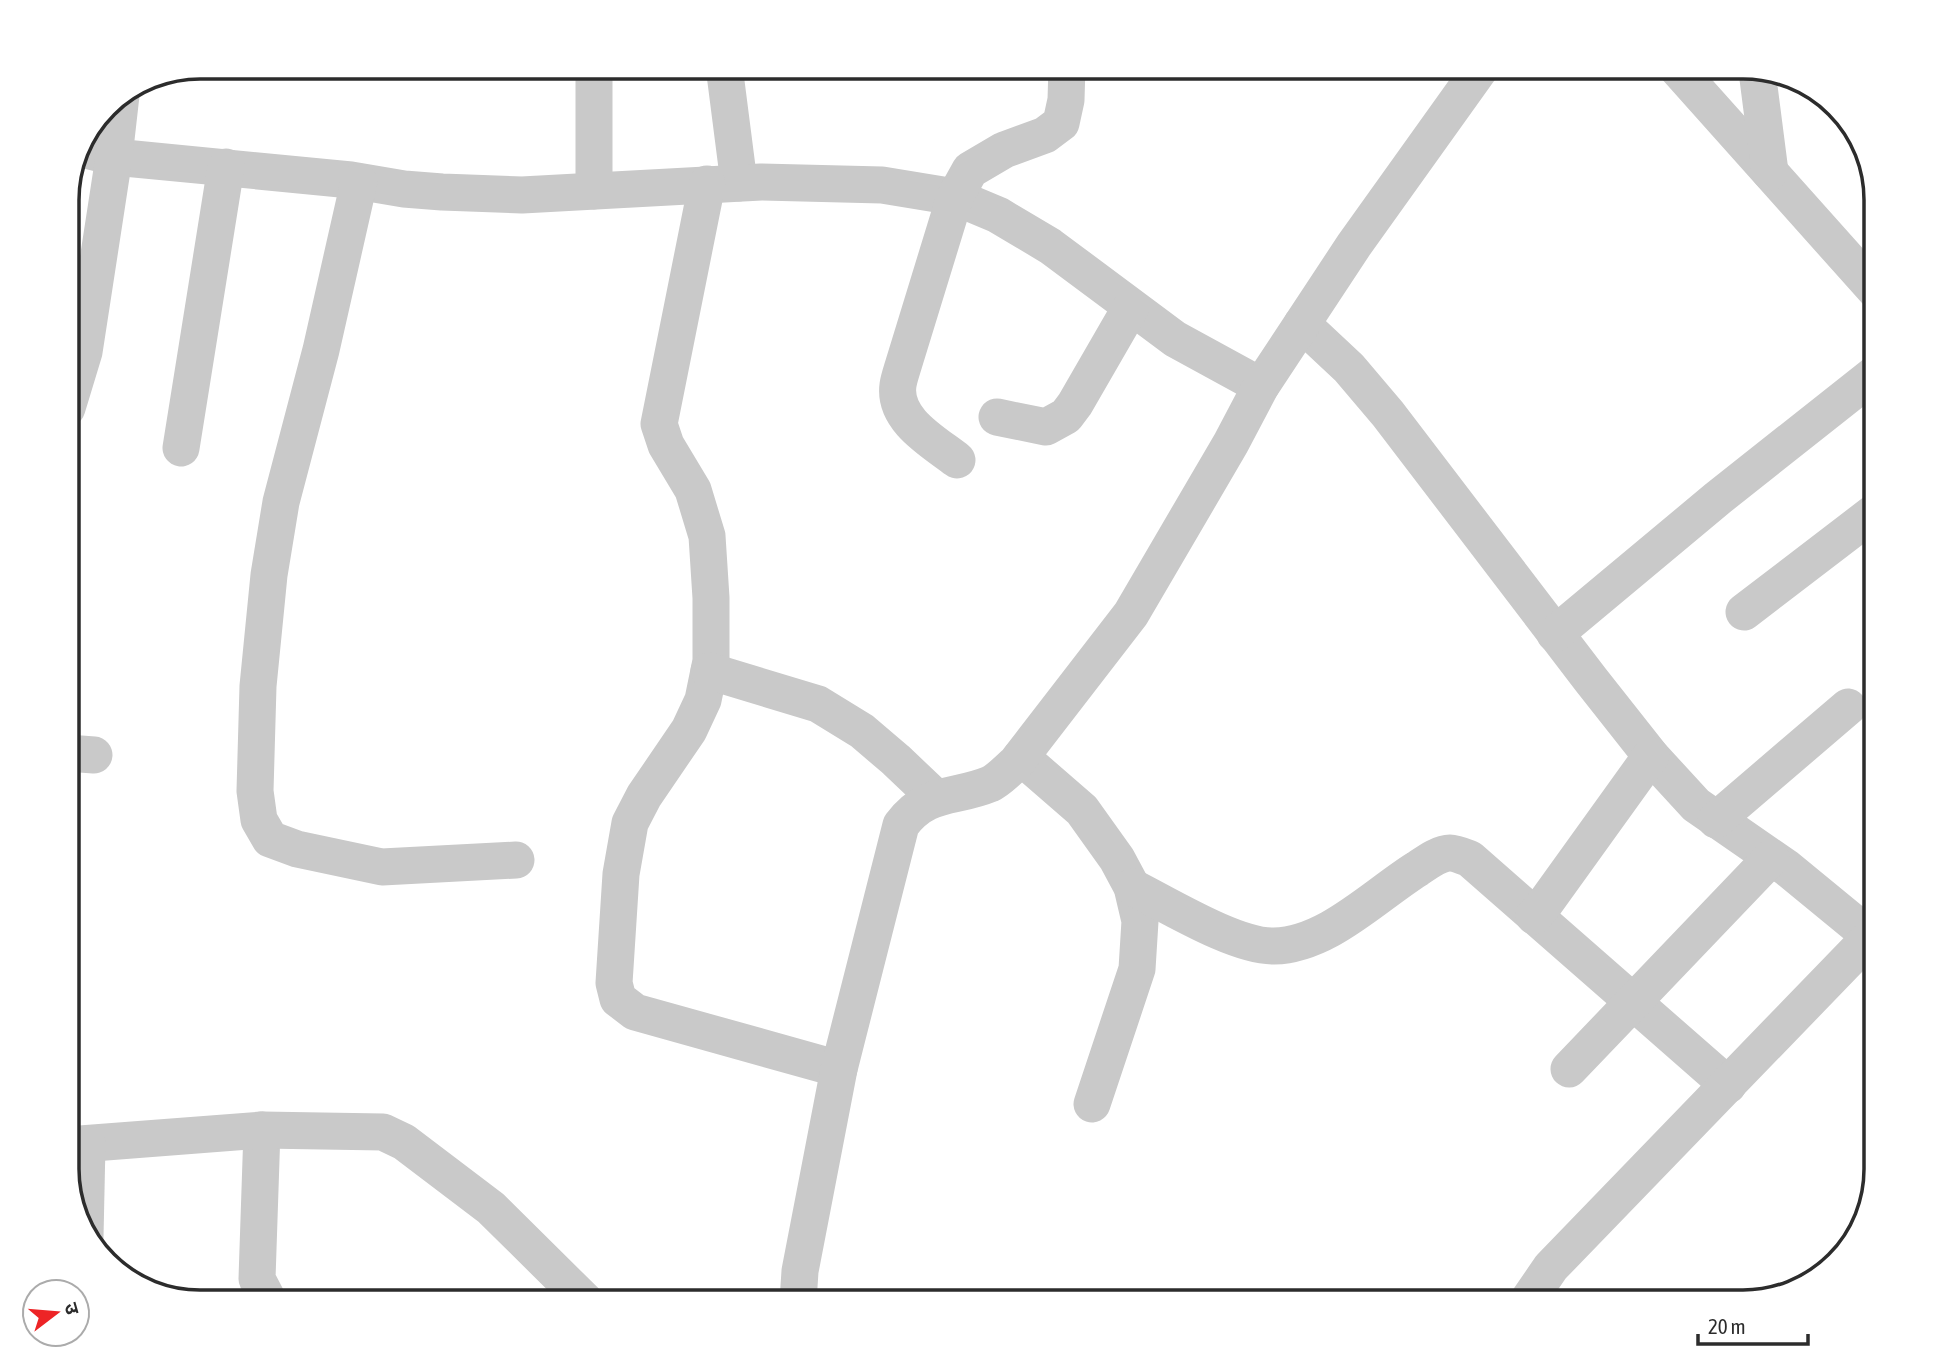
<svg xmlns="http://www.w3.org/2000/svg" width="1943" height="1369" font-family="'Asap Condensed','Noto Sans Devanagari',sans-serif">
  <rect width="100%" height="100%" fill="#fff"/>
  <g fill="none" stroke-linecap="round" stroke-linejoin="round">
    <!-- street -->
    <g stroke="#c9c9c9" stroke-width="37">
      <polyline points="594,66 594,191"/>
      <polyline points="724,66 739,183"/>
      <polyline points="1675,66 1876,291"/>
      <polyline points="1757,71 1770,172"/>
      <polyline points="86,150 114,157 351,180 404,189 442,192 522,195 761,182 882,185 955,197 998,215 1050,246 1175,339 1261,386"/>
      <polyline points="359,182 321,350 281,502 269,575 258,686 255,791 259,820 270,839 297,849 382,867 516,860"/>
      <polyline points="707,184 659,424 666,445 693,490 707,536 711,598 711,661 703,700 689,730 644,796 630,823 621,874 614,983 618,999 635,1012 839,1069"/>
      <polyline points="1302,324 1349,368 1388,414 1591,680 1651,756 1696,805 1787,868 1871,937 1876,938"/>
      <polyline points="67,408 84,352 114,157 121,95"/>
      <polyline points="997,417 1046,427 1066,416 1075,404 1131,307"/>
      <polyline points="181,448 226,167"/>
      <path d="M957,460C934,442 893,420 898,385C899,378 902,370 904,363L955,197L970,170L1004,150L1045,135L1061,123L1066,100L1067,66"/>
      <polyline points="1744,612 1876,511"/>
      <polyline points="1555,634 1718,498 1876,373"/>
      <polyline points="709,671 818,704 862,731 896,760 936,798"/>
      <polyline points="67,753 94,755"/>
      <polyline points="1021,757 1082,810 1117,859 1132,887 1140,921 1137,969 1092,1104"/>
      <polyline points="1716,820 1848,707"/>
      <path d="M1132,887C1168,905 1236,947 1274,946C1327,945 1374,896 1417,869C1426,863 1439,853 1450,853C1456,853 1465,857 1470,859L1728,1085"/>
      <polyline points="1534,916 1546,902 1651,756"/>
      <polyline points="1569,1069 1771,858"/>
      <polyline points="262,1130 257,1279 269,1302"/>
      <polyline points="67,1145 262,1130 383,1132 404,1142 491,1208 586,1302"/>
      <polyline points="85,1237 87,1144"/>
      <path d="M798,1302L800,1271L839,1069L901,825C927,790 954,799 990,784C999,780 1008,770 1016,763L1131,614L1231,443L1261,386L1354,245L1482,66"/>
      <polyline points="1527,1302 1551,1267 1876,931"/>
    </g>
  </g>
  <!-- crop -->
  <path d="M0 0H1943V1369H0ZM200 79H1743A121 121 0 0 1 1864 200V1169A121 121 0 0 1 1743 1290H200A121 121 0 0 1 79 1169V200A121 121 0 0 1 200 79Z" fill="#fff" fill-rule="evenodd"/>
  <path fill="none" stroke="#2c2c2c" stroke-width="3.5" d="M200 79H1743A121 121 0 0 1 1864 200V1169A121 121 0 0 1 1743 1290H200A121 121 0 0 1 79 1169V200A121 121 0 0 1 200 79Z"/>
  <!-- north arrow -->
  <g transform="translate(56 1313) rotate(74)"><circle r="33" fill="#ffffff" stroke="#ababab" stroke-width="2"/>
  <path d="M0-5L12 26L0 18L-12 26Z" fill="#ed2426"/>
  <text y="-10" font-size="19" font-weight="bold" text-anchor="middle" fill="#2c2c2c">उ</text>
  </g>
  <!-- scale -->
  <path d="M1698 1334v10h110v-10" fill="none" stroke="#2c2c2c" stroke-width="3.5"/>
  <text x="1708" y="1334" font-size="21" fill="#2c2c2c" stroke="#ffffff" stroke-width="5" paint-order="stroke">20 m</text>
</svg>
